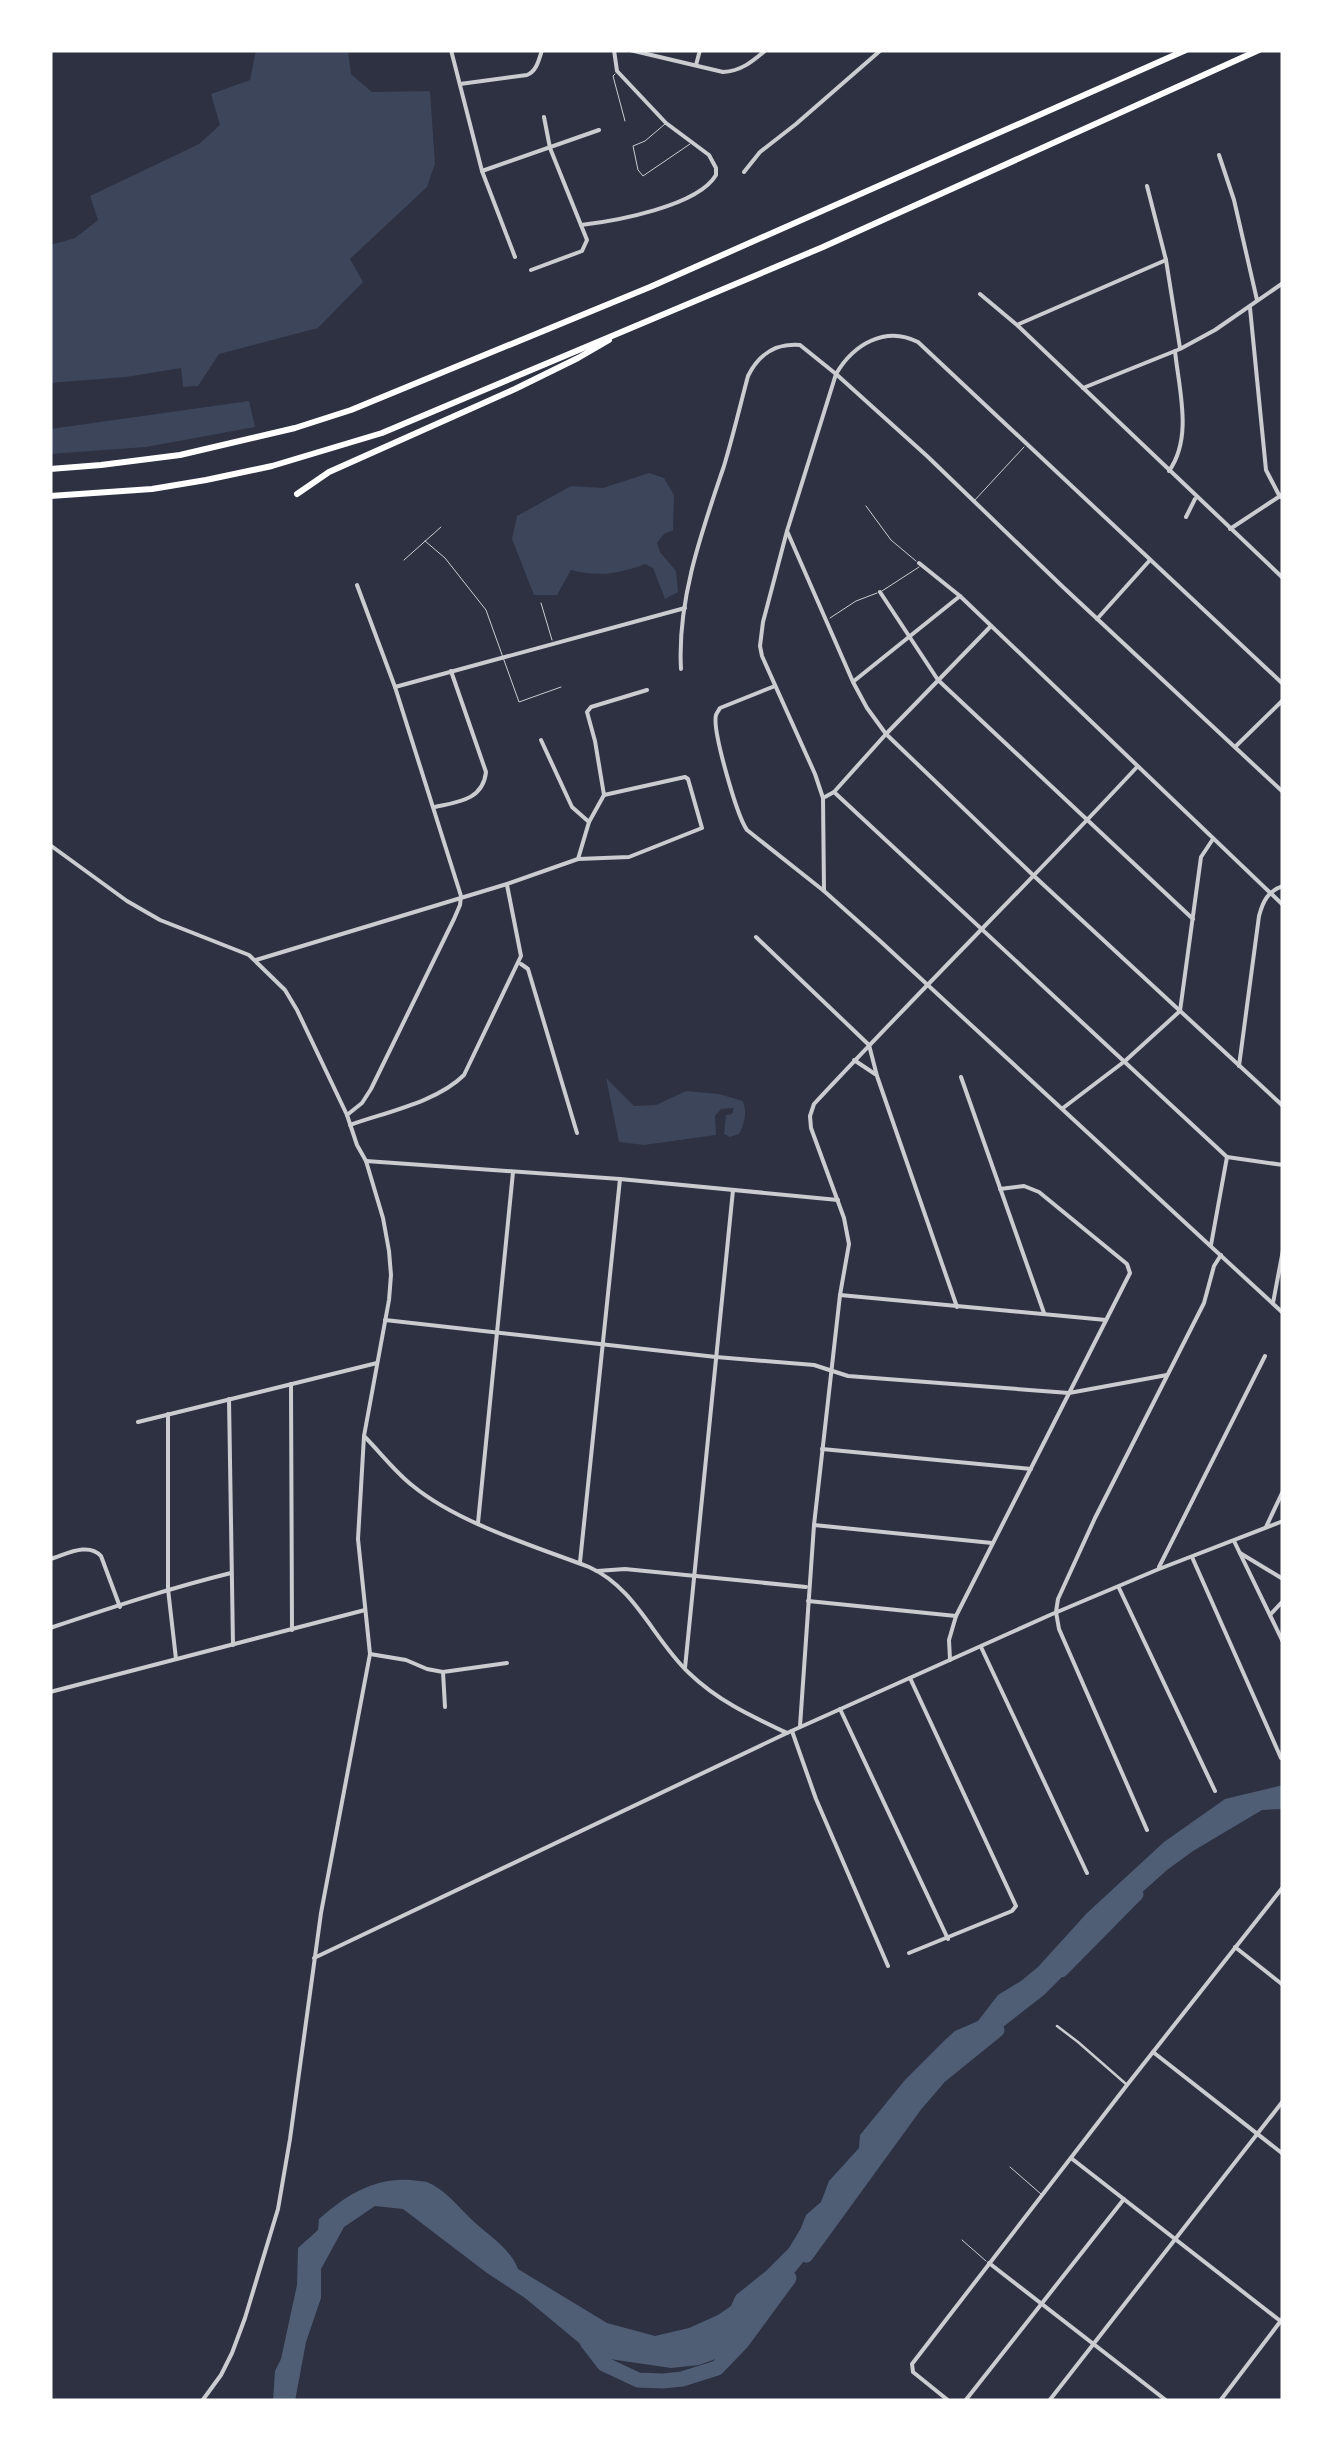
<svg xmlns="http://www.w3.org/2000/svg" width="1333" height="2451" font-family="Montserrat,sans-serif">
  <rect width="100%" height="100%" fill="#2d3142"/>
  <!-- green -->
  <g fill="#3c4559">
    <polygon points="256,50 348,50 351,74 372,92 430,91 435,164 427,187 350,259 363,282 318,328 219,354 198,386 183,387 181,368 126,377 50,383 50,245 75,238 98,220 90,196 199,144 220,125 211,94 250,80"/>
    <polygon points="249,401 255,427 146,447 50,454 50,429"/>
    <path d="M649,473L664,478L674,495L673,530L664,534L657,543L660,552L676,571L678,592L665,599L653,568L645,564C619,574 599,577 571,570L557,595H534L512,539L517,516L571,486L603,488Z"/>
    <path d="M606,1078L634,1106L656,1105L686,1091L719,1094L743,1101C747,1112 745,1123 739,1134L730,1137L724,1134L726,1115L732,1114L734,1108L721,1109L715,1116L716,1135L644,1145L619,1142Z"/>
  </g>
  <!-- water -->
  <path fill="#4f5d75" d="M1283,1785V1809L1262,1810L1193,1851L1167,1870L1082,1946L1061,1978L1044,1995L1003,2027L969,2051L894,2123L828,2219L808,2256L771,2302L748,2335L724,2356L699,2365L671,2368L596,2357L525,2298L487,2273L403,2209L375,2206L344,2227L321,2269V2298L306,2342L295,2401H273L275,2371L281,2359L297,2285L298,2248L318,2230L319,2219C346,2195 375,2177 411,2180C415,2181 424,2181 427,2182C444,2189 457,2205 470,2218C487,2235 509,2246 518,2269L607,2323L655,2336L689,2328L718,2315L731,2306L736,2295L766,2271L789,2248L801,2228L806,2215L821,2202L829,2181L859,2148L860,2135L905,2080L945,2040L955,2031L978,2021L998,1995L1021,1981L1038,1967L1087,1913L1164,1842L1225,1799Z"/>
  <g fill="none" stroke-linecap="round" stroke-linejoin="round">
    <!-- river -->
    <g stroke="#4f5d75" stroke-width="15">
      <polyline points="1061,1970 1136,1894"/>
      <polyline points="806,2255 915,2105 939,2077 997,2030"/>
      <polyline points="587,2342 604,2364 638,2380 663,2381 682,2379 717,2368 742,2342 789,2278"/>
    </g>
    <!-- service -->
    <g stroke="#caccd0" stroke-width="1">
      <polyline points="615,74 613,76 625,121"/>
      <polyline points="665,124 645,141 633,146 638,170 643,176 690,144"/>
      <polyline points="974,501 1024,447"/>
      <polyline points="866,506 891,540 916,561"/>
      <polyline points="425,541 445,558 486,610 519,702 561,687"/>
      <polyline points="404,560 441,527"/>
      <polyline points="882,591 919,567"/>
      <polyline points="541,603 552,640"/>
      <polyline points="830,618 856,601 877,593"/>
      <polyline points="1010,2167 1041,2194"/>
      <polyline points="962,2240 986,2261"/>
    </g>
    <!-- pedestrian -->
    <polyline stroke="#caccd0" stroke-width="2.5" points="1057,2026 1078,2042 1126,2084"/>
    <!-- minor -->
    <g stroke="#caccd0" stroke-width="4">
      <polyline points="451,50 482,171 515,257"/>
      <path d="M630,50L723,72C741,71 752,62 766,50"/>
      <polyline points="696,65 700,50"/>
      <path d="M460,84L527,75C537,71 539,59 542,50"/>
      <polyline points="1219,155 1234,200 1257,300"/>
      <polyline points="482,171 599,130"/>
      <polyline points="744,172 760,152 796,124 881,50"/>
      <polyline points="1147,186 1166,260 1180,348"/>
      <path d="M581,225C616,221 698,206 716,175V168L709,155L666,123L617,71L614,50"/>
      <polyline points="531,270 582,251 587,240 550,148 544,117"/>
      <polyline points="980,294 1017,325 1283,578"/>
      <polyline points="1250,308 1266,470 1280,497"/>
      <polyline points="1019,324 1166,260"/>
      <polyline points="1083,388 1180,349 1215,330 1283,283"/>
      <path d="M1169,471C1193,437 1179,390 1175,351"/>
      <polyline points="1186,517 1195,499"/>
      <polyline points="1230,529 1283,494"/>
      <polyline points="787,531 853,682 867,708 886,734 1034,876 1283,1106"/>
      <polyline points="919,563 960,596 1283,905"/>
      <polyline points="880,592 938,680 1193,919"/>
      <polyline points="1097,619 1150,560"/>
      <path d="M681,669C677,600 702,531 724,466C733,436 740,406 748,376C759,354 775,343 800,345L836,374L927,456L1063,587L1283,792"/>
      <polyline points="854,681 960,596"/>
      <path d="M775,686L720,708C719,710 717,712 716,715C712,730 737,816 747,830L824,891L879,940L1283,1313"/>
      <polyline points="395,687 685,608"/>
      <polyline points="541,740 572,807 589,822"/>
      <polyline points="1236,746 1283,700"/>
      <polyline points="834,792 886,734 991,626"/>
      <polyline points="823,798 834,792 1227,1157"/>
      <path d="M435,807C458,802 483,800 486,772L451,671"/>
      <polyline points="578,859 589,822 604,795 595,741 587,712 591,707 647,690"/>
      <path d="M824,891L823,798L815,774L762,656L760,646L763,622L787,531L836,374C853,345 885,325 918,342L1283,684"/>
      <polyline points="756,937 869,1045 877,1076 957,1307"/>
      <polyline points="256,960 507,884 578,859 629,857 702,828 688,779 685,777 604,795"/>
      <polyline points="521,964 528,969 577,1133"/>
      <polyline points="854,1060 875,1074"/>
      <path d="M1239,1066L1259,916C1263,901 1268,891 1283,886"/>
      <polyline points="961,1077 1044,1313"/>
      <polyline points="1063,1108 1125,1061 1180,1011 1201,857 1213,839"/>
      <polyline points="347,1115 362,1103 371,1089 454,919 460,905 461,896 395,687 357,585"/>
      <path d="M350,1125C386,1112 437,1102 464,1075L521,956L507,885"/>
      <polyline points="1227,1157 1283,1165"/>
      <polyline points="366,1161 620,1179 838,1200"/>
      <polyline points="1211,1245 1227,1157"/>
      <polyline points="840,1295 1106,1320"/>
      <polyline points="1273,1303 1283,1250"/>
      <polyline points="385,1320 716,1357 814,1365 848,1376 1069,1393 1167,1375"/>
      <polyline points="291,1384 292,1630"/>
      <polyline points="229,1399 233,1645"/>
      <polyline points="168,1414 168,1589 176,1659"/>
      <polyline points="138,1422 377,1363"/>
      <polyline points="822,1449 1031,1469"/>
      <polyline points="478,1523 513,1172"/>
      <polyline points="814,1525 992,1543"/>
      <polyline points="1266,1527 1283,1491"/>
      <polyline points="1234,1541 1283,1642"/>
      <polyline points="1240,1553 1283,1579"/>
      <polyline points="1192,1557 1281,1758"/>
      <path d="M50,1559C67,1554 88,1542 101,1556L120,1607"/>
      <polyline points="580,1562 620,1179"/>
      <polyline points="1159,1567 1265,1356"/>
      <polyline points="597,1571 625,1569 806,1587"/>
      <polyline points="1119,1588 1215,1791"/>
      <polyline points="808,1601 956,1616"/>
      <polyline points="1270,1615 1283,1601"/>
      <path d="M50,1628C110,1608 170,1588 231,1573"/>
      <polyline points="981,1647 1087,1873"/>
      <polyline points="370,1654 406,1660 427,1669 443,1672 507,1663"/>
      <polyline points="950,1660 949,1640 956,1616 1130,1273 1127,1264 1039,1192 1024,1186 1000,1189"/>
      <polyline points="685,1668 733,1190"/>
      <polyline points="443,1672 445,1707"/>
      <polyline points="50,1692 365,1610"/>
      <polyline points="840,1709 948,1939"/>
      <path d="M800,1726L814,1525L840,1295L849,1244L844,1218L811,1128L810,1116L814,1104C920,990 1031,881 1137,767"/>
      <polyline points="792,1731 816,1799 888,1966"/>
      <polyline points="1147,1830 1059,1629 1056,1612 1058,1599 1095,1518 1204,1303 1214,1266 1221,1255"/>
      <polyline points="1235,1947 1283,1985"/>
      <polyline points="909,1953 1012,1911 1016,1906 910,1678"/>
      <polyline points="314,1958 787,1733"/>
      <polyline points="1153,2052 1283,2154"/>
      <polyline points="1071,2158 1283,2323"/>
      <polyline points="989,2263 1167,2401"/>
      <polyline points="949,2401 913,2372 912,2364 1127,2085 1283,1887"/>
      <polyline points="965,2401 1124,2199"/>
      <polyline points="1049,2401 1283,2101"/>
      <polyline points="1220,2401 1283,2318"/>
    </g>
    <!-- tertiary -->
    <g stroke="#caccd0" stroke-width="4">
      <path d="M50,845L127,901L160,920L249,955L285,990L297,1010L347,1115L357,1145L366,1161L383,1218L389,1251L391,1275L389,1300L364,1436C380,1452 395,1472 413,1486C458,1523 534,1546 589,1567C636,1588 653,1639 689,1673C718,1701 751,1716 787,1733L1050,1615L1159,1569L1283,1521"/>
      <polyline points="202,2401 221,2375 232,2353 245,2318 278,2209 290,2139 321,1913 370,1654 358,1539 364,1436"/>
    </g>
    <!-- motorway -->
    <g stroke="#fff" stroke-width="6">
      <polyline points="50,469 101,465 180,455 295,428 351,410 650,287 1186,50"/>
      <polyline points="297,494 329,472 515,389 578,358 609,340"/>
      <polyline points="50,496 152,489 206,480 272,466 382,433 823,247 1259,50"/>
    </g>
  </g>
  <!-- border -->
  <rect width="1333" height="2451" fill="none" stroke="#ffffff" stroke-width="105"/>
</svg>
